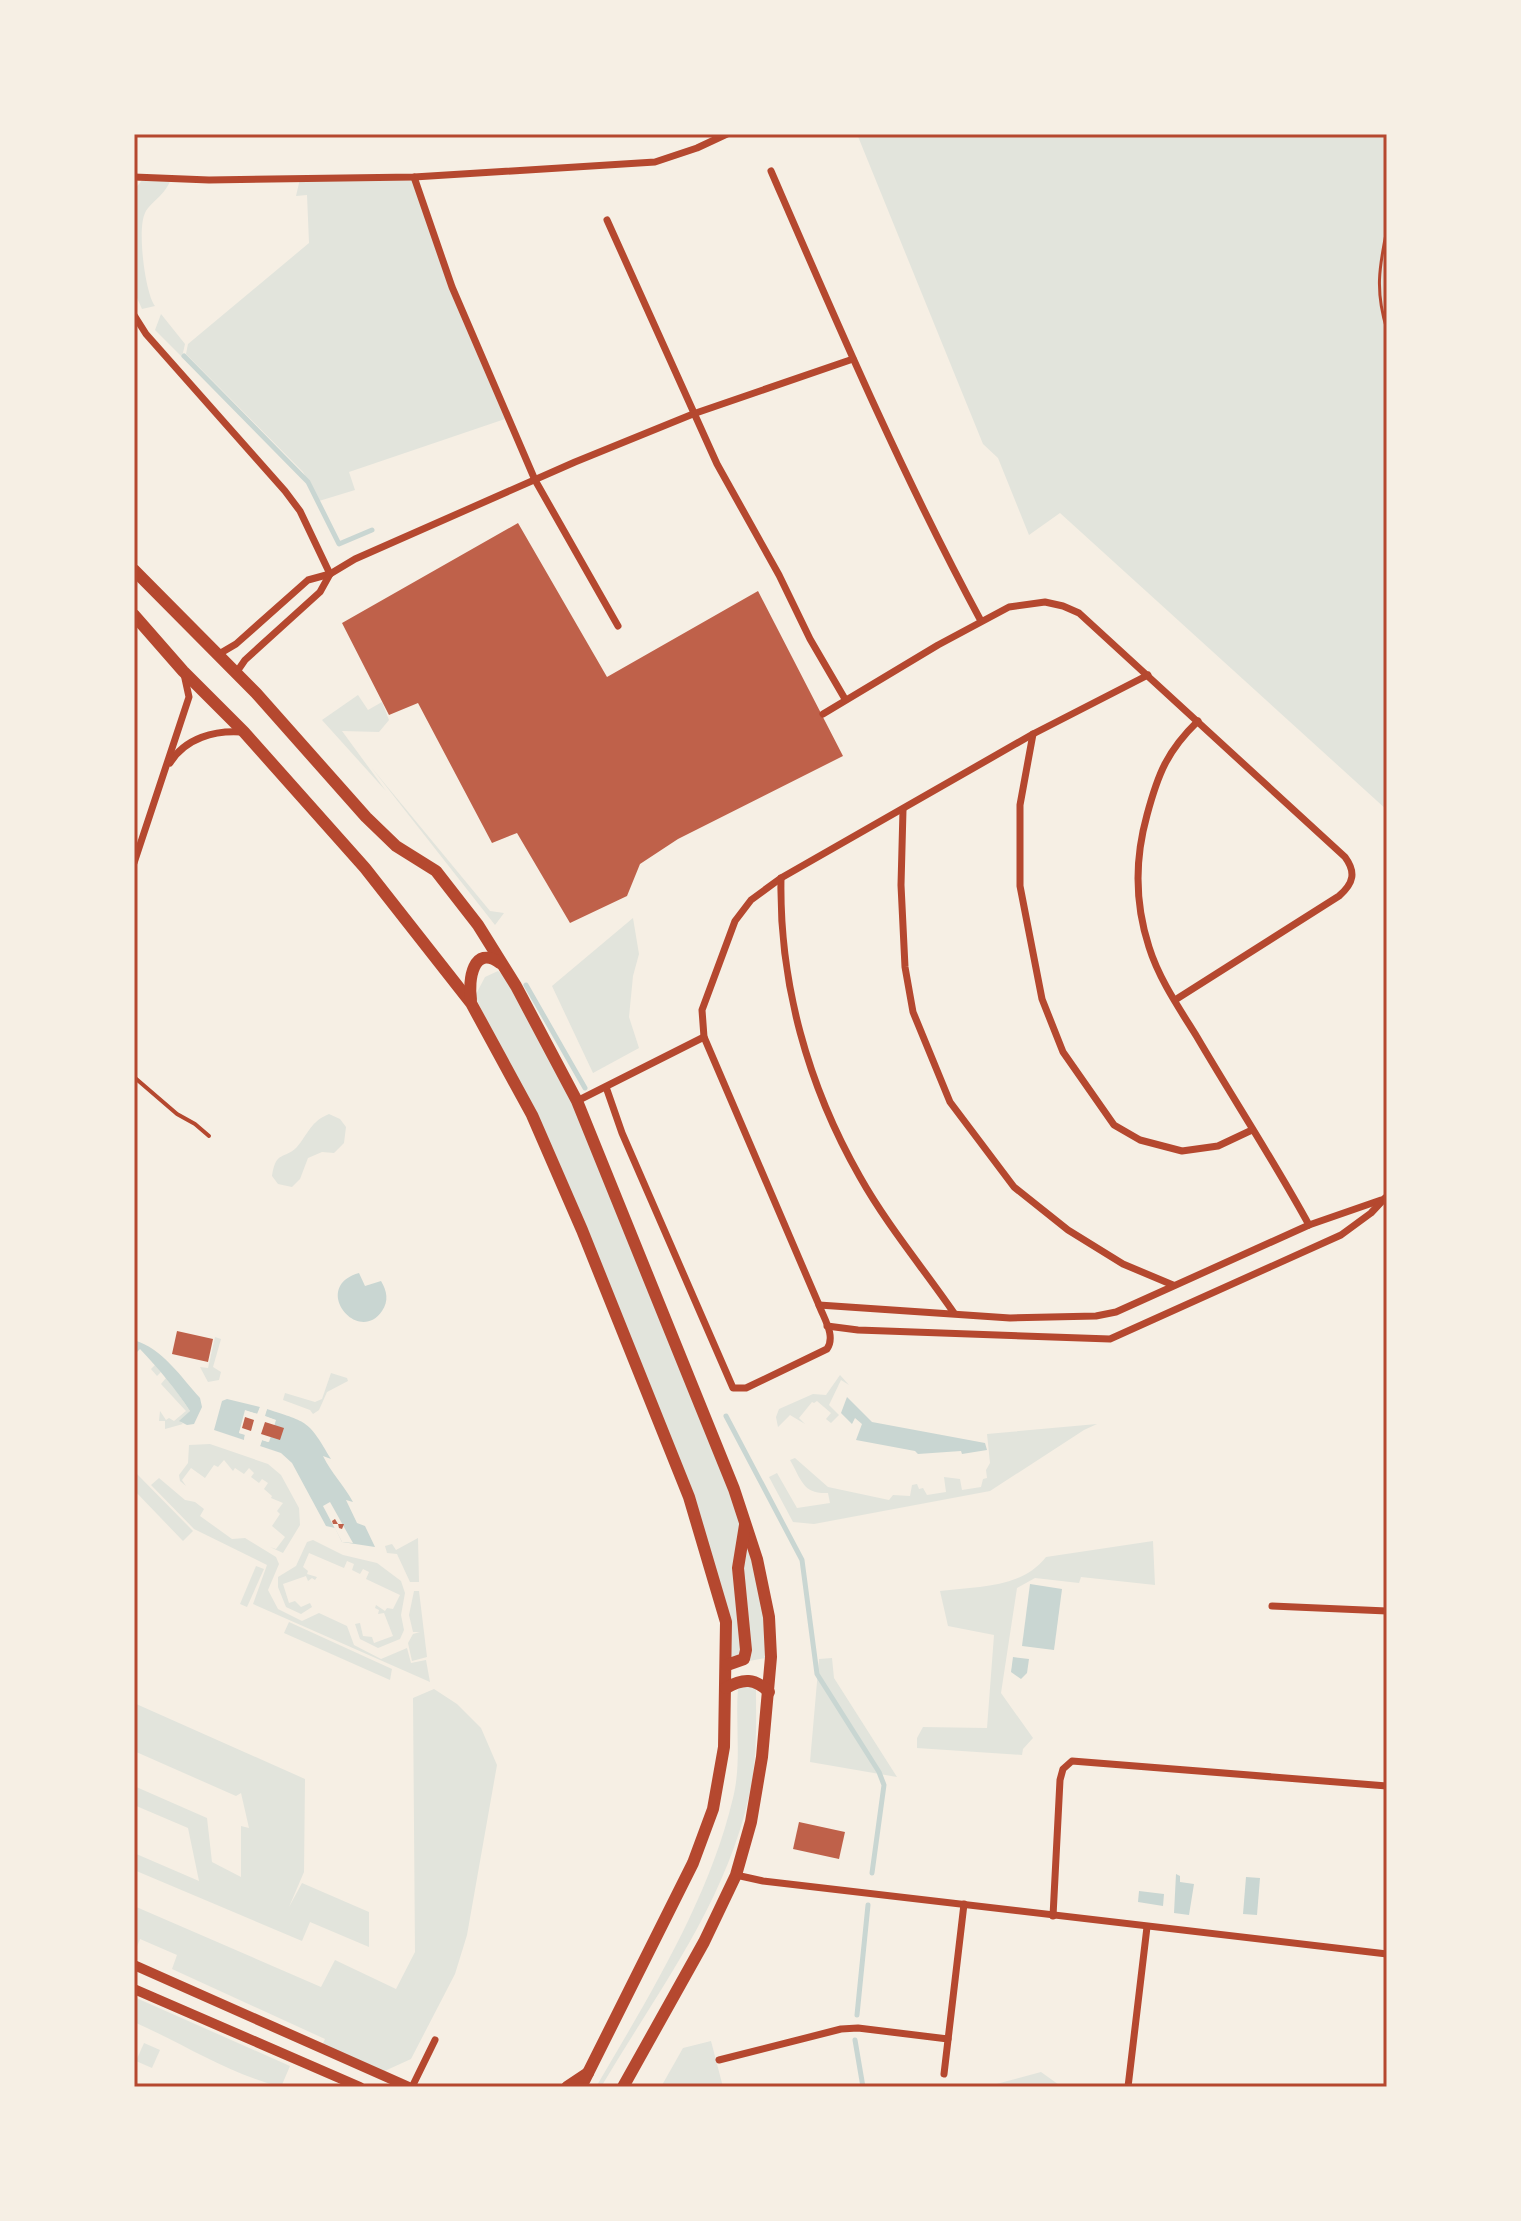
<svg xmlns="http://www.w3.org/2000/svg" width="1521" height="2221" font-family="Mulish,sans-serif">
  <rect width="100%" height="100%" fill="#f6efe4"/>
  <!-- green -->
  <g fill="#e2e4dc">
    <polygon points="857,134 1387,134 1387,810 1060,513 1029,535 998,458 983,444"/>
    <polygon points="412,176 449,289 505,419 349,472 355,490 319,501 303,472 186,354 188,344 309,243 307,195 296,196 300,179"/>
    <path d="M144,178L171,179C164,197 151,201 145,213C137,229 145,293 155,306L142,309L134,291V190Z"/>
    <polygon points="161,314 185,344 182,357 155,330"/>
    <polygon points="358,695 368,710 382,702 389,720 379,732 342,731 386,791 322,720"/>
    <polygon points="371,767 490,911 504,913 495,925"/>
    <polygon points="633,918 639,954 633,976 629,1017 639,1048 593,1073 552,986"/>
    <polygon points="498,971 516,986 577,1101 757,1559 771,1657 727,1665 726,1622 689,1497 532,1115 475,996 485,977"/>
    <path d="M329,1114L340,1119L346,1127L344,1143L334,1153L322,1152L308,1158L300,1179L292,1187L278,1184L272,1176C276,1150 284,1160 297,1147C308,1134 311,1121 329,1114Z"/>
    <polygon points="215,1337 221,1339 213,1367 221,1372 219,1380 208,1382 200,1367 208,1368"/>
    <polygon points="155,1365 168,1379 190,1411 180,1421 183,1424 165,1429 165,1421 159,1421 160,1411 166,1420 169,1418 174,1421 186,1411 161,1384 166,1378 161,1372 157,1376 151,1369"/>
    <polygon points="331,1373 347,1378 348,1381 327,1392 319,1410 313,1414 310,1410 283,1400 285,1393 315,1402 322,1399"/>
    <polygon points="840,1375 849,1385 841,1380 829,1405 839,1415 831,1423 826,1419 831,1413 817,1401 814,1403 812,1402 799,1418 805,1424 790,1415 778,1427 776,1417 779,1409 813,1394 826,1395"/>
    <path d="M1097,1424L1084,1430L990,1491L814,1524L793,1522L769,1477L777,1473L797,1508L830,1503L828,1493C803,1494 802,1481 790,1460L795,1458L828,1487L889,1500L893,1495L910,1496L912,1485L917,1484L919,1489L923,1488L927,1495L946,1492L944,1477L960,1479L962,1490L981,1487L983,1479L987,1478L986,1470L990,1463L987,1434Z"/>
    <polygon points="210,1444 268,1464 281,1475 299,1508 300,1525 283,1553 270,1547 276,1549 285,1537 272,1526 280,1514 277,1511 283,1503 271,1498 272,1496 264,1489 268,1483 262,1479 259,1483 251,1477 254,1473 249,1468 244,1474 235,1468 233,1471 224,1460 218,1467 214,1465 205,1478 191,1468 182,1480 186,1486 180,1481 179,1475 188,1463 189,1445"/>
    <polygon points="134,1471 193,1531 183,1541 134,1490"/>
    <polygon points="159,1478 185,1500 195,1502 204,1509 200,1516 232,1539 245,1538 276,1557 279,1564 268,1590 278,1609 302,1621 319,1613 347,1626 354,1645 381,1659 407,1648 411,1663 426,1660 430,1682 253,1604 267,1565 194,1529 151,1485"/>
    <polygon points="418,1538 419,1582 410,1582 397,1554 387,1553 385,1546 392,1544 396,1550"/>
    <polygon points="313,1540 343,1555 377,1563 401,1581 405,1593 401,1615 404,1630 400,1639 378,1648 360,1639 355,1624 360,1623 363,1636 372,1637 374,1643 393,1636 384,1613 378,1614 379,1610 375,1608 376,1605 385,1611 387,1608 393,1609 400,1595 366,1579 369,1572 363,1569 360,1574 352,1570 354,1564 347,1561 344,1568 309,1553 303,1567 308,1571 307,1574 317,1577 315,1580 312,1578 308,1581 306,1576 283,1584 289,1603 295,1601 301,1607 310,1603 312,1607 301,1614 286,1607 278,1587 278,1577 296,1566 307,1542"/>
    <path d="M1153,1541L1155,1585L1081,1577L1079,1583L1035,1578L1017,1588L1001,1693L1033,1738L1023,1749L1022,1755L917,1748V1738L923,1727L987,1728L994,1635L948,1626L940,1591C977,1586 1021,1589 1046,1557Z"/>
    <polygon points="256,1566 264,1569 247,1607 240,1604"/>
    <polygon points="414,1591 419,1591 427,1657 412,1661 408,1643 413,1634 420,1632 413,1632 409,1615"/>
    <polygon points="289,1622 392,1669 390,1680 284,1633"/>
    <polygon points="832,1658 834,1678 897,1777 810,1762 819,1659"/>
    <path d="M748,1685L756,1689C756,1717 757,1747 753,1775C734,1893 660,1987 601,2087H596C648,1998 709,1900 733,1798C742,1762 735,1724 738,1688Z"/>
    <polygon points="434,1689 457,1704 481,1728 497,1765 467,1935 455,1974 411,2059 378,2074 321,2048 325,2039 172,1969 177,1955 140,1939 134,1954 134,1906 321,1987 335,1960 396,1989 415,1952 413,1698"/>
    <polygon points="134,1703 305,1779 304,1872 289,1907 302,1883 369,1912 369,1947 310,1922 302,1941 134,1870 134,1853 199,1881 188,1828 134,1805 134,1786 207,1818 212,1862 241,1877 241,1826 249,1828 241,1793 236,1796 134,1751"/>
    <path d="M134,1997L290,2066L281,2087C225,2072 186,2045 134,2022Z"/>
    <polygon points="711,2041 723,2087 661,2087 683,2048"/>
    <polygon points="144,2043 160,2050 152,2068 136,2061"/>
    <polygon points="1041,2072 1062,2087 985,2087"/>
  </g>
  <!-- water -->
  <g fill="#c9d6d2">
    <path d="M359,1273L365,1286L381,1281C387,1291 389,1301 382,1311C358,1346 310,1287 359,1273Z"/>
    <path d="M134,1340C163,1349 180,1376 200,1398L202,1407L194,1424L187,1425L179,1421L190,1411C175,1388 159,1369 140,1349L136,1353L134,1351Z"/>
    <polygon points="847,1397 872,1422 985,1443 987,1450 962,1454 961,1451 918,1454 915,1451 856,1440 862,1424 855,1418 852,1424 841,1413"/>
    <polygon points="227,1399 260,1407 258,1414 246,1411 239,1433 245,1435 244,1440 214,1430 222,1401"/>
    <path d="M267,1409C309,1423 308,1420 331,1459L323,1456C332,1474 343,1484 353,1502L346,1500L357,1523L365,1526L375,1547L342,1542L335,1528L326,1526L292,1463L281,1453L260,1446L262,1440L268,1442L275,1420L264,1416Z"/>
    <polygon points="1030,1584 1062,1589 1054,1650 1022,1646"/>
    <polygon points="1013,1657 1029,1659 1027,1673 1021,1679 1011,1672"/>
    <polygon points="1176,1874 1180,1876 1180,1882 1194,1884 1189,1915 1174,1913"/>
    <polygon points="1246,1877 1260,1878 1257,1915 1243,1914"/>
    <polygon points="1139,1891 1164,1894 1163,1906 1138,1902"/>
  </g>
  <!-- pier -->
  <g fill="#f6efe4">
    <polygon points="260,1407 267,1409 265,1416 276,1420 269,1442 262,1440 260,1446 256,1445 258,1438 266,1437 271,1423 260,1417 248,1415 244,1430 249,1433 247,1442 244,1440 245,1434 239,1433 245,1410 257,1414"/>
    <polygon points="330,1502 353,1543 342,1542 323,1506"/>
  </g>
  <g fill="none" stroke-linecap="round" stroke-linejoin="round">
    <!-- stream -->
    <g stroke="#c9d6d2" stroke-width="5">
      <polyline points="184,356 308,482 339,544 372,530"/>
      <polyline points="526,985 585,1088"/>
      <polyline points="726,1416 802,1560 817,1674 879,1772 884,1785 872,1873"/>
      <polyline points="857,2015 868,1905"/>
      <polyline points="855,2040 863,2087"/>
    </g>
  </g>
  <!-- building -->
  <g fill="#bf614a">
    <polygon points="518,523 607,677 758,591 843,756 678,839 640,864 627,896 570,923 517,833 492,843 418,703 389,715 342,623"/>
    <polygon points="177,1331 213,1339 208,1362 172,1354"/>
    <polygon points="245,1417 254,1420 251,1431 242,1428"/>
    <polygon points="265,1422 284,1428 280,1440 261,1434"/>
    <polygon points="335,1519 338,1524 344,1524 342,1529 339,1528 338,1524 333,1524 332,1521"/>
    <polygon points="799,1822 845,1832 839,1859 793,1849"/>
  </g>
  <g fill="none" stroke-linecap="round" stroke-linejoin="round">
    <!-- path -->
    <path stroke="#b5482f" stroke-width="3" d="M1387,229C1379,268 1375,291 1387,330"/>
    <!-- service -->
    <polyline stroke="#b5482f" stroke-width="4" points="134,1077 177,1114 195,1124 209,1136"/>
    <!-- minor -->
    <g stroke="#b5482f" stroke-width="7">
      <path d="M771,171C837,323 902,475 981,621"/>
      <polyline points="134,177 209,180 414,177 655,162 697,148 727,134"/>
      <polyline points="414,177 452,287 535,480 618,626"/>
      <polyline points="607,220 717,464 779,575 810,639 845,699"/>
      <polyline points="134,315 146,334 285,491 300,511 330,574"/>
      <polyline points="219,654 236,644 308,580 330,574 355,559 575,462 693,414 853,359"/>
      <polyline points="236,673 245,660 320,592 330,574"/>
      <path d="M823,714L938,645L1009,607L1045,602L1063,606L1079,613L1345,857C1356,872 1354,883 1339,896L1175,1000"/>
      <path d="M1198,721C1167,751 1158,774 1147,815C1135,858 1135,904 1149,947C1159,979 1179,1008 1197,1037C1234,1100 1274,1161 1309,1225"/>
      <polyline points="1033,734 1020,805 1020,886 1042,999 1063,1052 1114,1125 1140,1140 1182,1151 1218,1146 1252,1130"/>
      <path d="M170,763C185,738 215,730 242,732"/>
      <polyline points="903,810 901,885 905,967 913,1012 950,1102 1014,1187 1068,1230 1123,1264 1173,1285"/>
      <polyline points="134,863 189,697 184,674"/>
      <path d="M781,878C779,983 808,1086 860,1177C887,1225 923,1268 954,1313"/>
      <path d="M606,1087L622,1133L733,1388H746L827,1349C836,1336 824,1319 819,1305L704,1037L702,1010L735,921L751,900L781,878L1033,734L1148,675"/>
      <polyline points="577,1101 704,1037"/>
      <polyline points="819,1305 1010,1318 1096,1316 1116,1312 1309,1225 1381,1200"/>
      <polyline points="827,1326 858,1330 1110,1339 1341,1235 1371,1213 1385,1198"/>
      <polyline points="1272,1606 1387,1611"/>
      <polyline points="736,1875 763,1881 1387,1954"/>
      <polyline points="1053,1916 1060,1780 1063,1769 1072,1761 1387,1786"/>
      <polyline points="719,2060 841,2029 858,2028 948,2039"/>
      <polyline points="944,2074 964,1904"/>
      <polyline points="412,2087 435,2040"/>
      <polyline points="1128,2087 1147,1927"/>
    </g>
    <!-- secondary -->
    <g stroke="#b5482f" stroke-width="10">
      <polyline points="134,1965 409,2087"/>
      <polyline points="134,1989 360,2087"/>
    </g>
    <!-- primary -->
    <g stroke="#b5482f" stroke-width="12">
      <polyline points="134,570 256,693 366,817 396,846 436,871 478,925 516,986 577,1101 734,1489 757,1559 769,1617 771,1657 762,1757 751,1822 736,1875 704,1942 623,2087"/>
      <polyline points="134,615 183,671 244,732 365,868 471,1003 532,1115 582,1230 689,1497 726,1622 724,1747 713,1809 693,1863 581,2087"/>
      <path d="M471,1000C468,980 473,944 500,963"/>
      <polyline points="727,1665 744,1659 746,1650 738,1568 745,1525"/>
      <path d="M726,1688C743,1678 755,1678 769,1692"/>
      <polyline points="567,2087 588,2073"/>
    </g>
  </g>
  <!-- border -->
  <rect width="1521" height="2221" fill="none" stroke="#f6efe4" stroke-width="272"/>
  <rect x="136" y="136" width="1249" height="1949" fill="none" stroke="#b5482f" stroke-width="3"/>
</svg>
